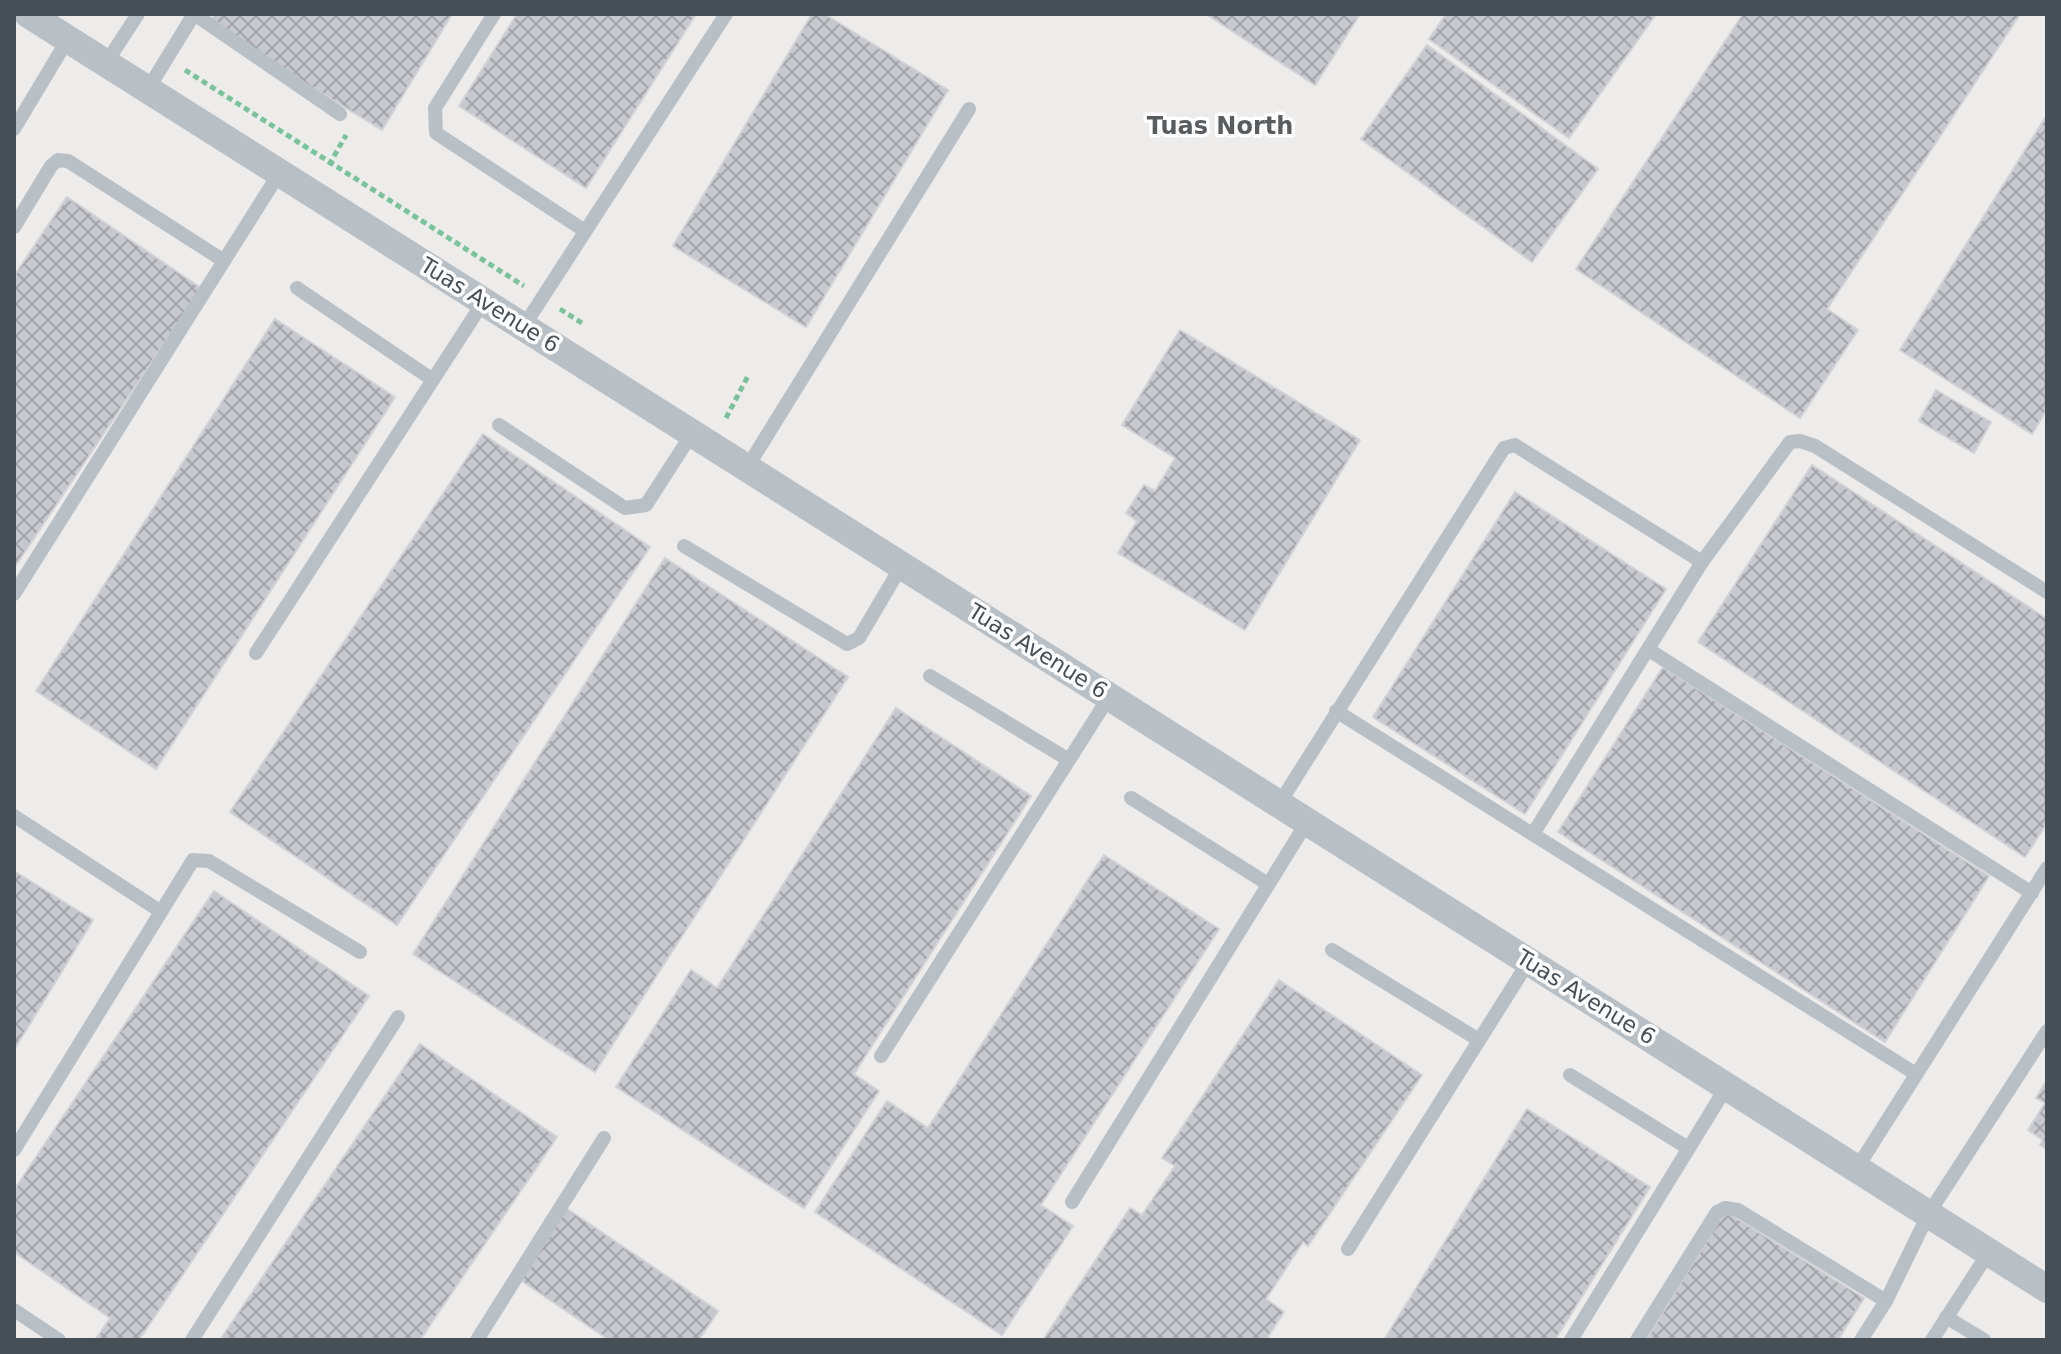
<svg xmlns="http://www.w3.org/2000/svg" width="2061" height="1354" font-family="'DejaVu Sans',sans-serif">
  <defs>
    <pattern id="building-cross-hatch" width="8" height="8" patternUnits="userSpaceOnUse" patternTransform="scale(2)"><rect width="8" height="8" fill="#c6c8ce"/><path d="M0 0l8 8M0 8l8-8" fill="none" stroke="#a3a5aa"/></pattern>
  </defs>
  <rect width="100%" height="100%" fill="#eeebeb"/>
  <!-- building -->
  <g fill="url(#building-cross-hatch)" stroke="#d0d2d6" stroke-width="2">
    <polygon points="215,14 452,14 382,130 209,24"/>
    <polygon points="517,14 696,14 586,188 459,106"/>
    <polygon points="812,14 824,14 948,90 806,327 673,246"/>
    <polygon points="1206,14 1360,14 1315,85"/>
    <polygon points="1446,14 1656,14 1569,138 1429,39"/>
    <polygon points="1743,14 2020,14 1827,309 1858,330 1800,418 1576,269"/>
    <polygon points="1427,45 1598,169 1532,262 1361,139"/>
    <polygon points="2047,115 2047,409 2032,434 1900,350"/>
    <polygon points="67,197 201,288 14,568 14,276"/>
    <polygon points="275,319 395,397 156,769 36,691"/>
    <polygon points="1180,330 1360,440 1245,630 1118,553 1137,521 1126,513 1144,485 1155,491 1175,458 1122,425"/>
    <polygon points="1936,390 1991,422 1974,453 1919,421"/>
    <polygon points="483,434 650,547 397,925 230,812"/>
    <polygon points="1812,465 2047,619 2047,823 2025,857 1698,642"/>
    <polygon points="1515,492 1666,589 1525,814 1373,717"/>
    <polygon points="665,558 848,677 595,1072 413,954"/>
    <polygon points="1663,667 1989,876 1885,1042 1558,832"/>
    <polygon points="896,708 1031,796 854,1074 879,1091 804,1208 616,1087 691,970 717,988"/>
    <polygon points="1104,855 1219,929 1041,1205 1073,1226 1002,1335 815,1212 887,1101 928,1128"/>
    <polygon points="14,871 93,920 14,1050"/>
    <polygon points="214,891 369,996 139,1340 95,1340 110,1318 14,1252 14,1190"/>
    <polygon points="1279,980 1422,1075 1308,1246 1303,1242 1266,1299 1284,1312 1266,1340 1043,1340 1130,1208 1142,1215 1175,1166 1162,1158"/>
    <polygon points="420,1044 557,1137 420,1340 220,1340"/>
    <polygon points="2047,1080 2047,1149 2040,1145 2043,1140 2028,1130 2045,1103 2036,1098"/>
    <polygon points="1527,1109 1650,1187 1555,1340 1384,1340"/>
    <polygon points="566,1208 718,1311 699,1340 609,1340 519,1279"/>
    <polygon points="1725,1211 1864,1298 1838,1340 1646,1340"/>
  </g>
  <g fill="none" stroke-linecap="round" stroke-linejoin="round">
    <!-- path -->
    <g stroke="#79c29b" stroke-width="5" stroke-dasharray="6 4" stroke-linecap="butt">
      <polyline points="185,70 524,286"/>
      <polyline points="329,165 346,135"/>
      <polyline points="560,309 585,325"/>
      <polyline points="726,418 749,374"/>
    </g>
    <!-- service -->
    <g stroke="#b8c0c6" stroke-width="14">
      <polyline points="194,14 340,114"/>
      <polyline points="494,14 435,108 436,133 585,231"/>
      <polyline points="106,63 138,14"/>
      <polyline points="148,89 194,14"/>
      <polyline points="14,129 68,39"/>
      <polyline points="14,227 51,166 58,160 68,161 224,261"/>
      <polyline points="297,288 433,380"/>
      <polyline points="524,326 726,14"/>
      <polyline points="499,425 625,508 646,505 693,432"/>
      <polyline points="748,466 969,109"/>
      <polyline points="684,546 847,644 859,638 902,565"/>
      <polyline points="14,594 280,172"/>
      <polyline points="1649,650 2032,893"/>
      <polyline points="256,653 484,301"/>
      <polyline points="930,676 1069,760"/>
      <polyline points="1336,711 1916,1074"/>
      <polyline points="1131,798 1268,884"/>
      <polyline points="1279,804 1504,448 1515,445 1521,449 1702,562"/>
      <polyline points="14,816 160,911"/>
      <polyline points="1533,834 1702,562 1790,442 1800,441 1815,446 2047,592"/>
      <polyline points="1332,950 1479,1040"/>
      <polyline points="881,1056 1109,697"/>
      <polyline points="1570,1075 1688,1148"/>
      <polyline points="14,1150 193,860 209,861 360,952"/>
      <polyline points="1857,1168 2047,868"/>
      <polyline points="1072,1202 1307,822"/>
      <polyline points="1348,1249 1529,961"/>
      <polyline points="14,1310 59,1340"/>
      <polyline points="1946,1317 1984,1340"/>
      <polyline points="192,1340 398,1017"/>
      <polyline points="477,1340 604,1138"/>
      <polyline points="1571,1340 1727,1086"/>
      <polyline points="1637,1340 1717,1212 1725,1208 1738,1210 1886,1301"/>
      <polyline points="1861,1340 1886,1301 1929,1213 2047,1031"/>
      <polyline points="1932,1340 1989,1252"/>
    </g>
    <!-- minor -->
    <polyline stroke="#b8c0c6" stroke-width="28" points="28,14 2047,1289"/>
  </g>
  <g text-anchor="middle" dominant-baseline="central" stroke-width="7" stroke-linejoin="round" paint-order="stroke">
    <!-- street labels -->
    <g font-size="22" fill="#464f56" stroke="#fff">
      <text transform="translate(490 305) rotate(32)">Tuas Avenue 6</text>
      <text transform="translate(1038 651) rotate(32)">Tuas Avenue 6</text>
      <text transform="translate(1586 997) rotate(32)">Tuas Avenue 6</text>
    </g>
    <!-- neighbourhood labels -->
    <g font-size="24" font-weight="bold" fill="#595c5f" stroke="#fff">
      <text x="1220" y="126">Tuas North</text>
    </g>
  </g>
  <!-- border -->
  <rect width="2061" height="1354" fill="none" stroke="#464f56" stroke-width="32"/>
</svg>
